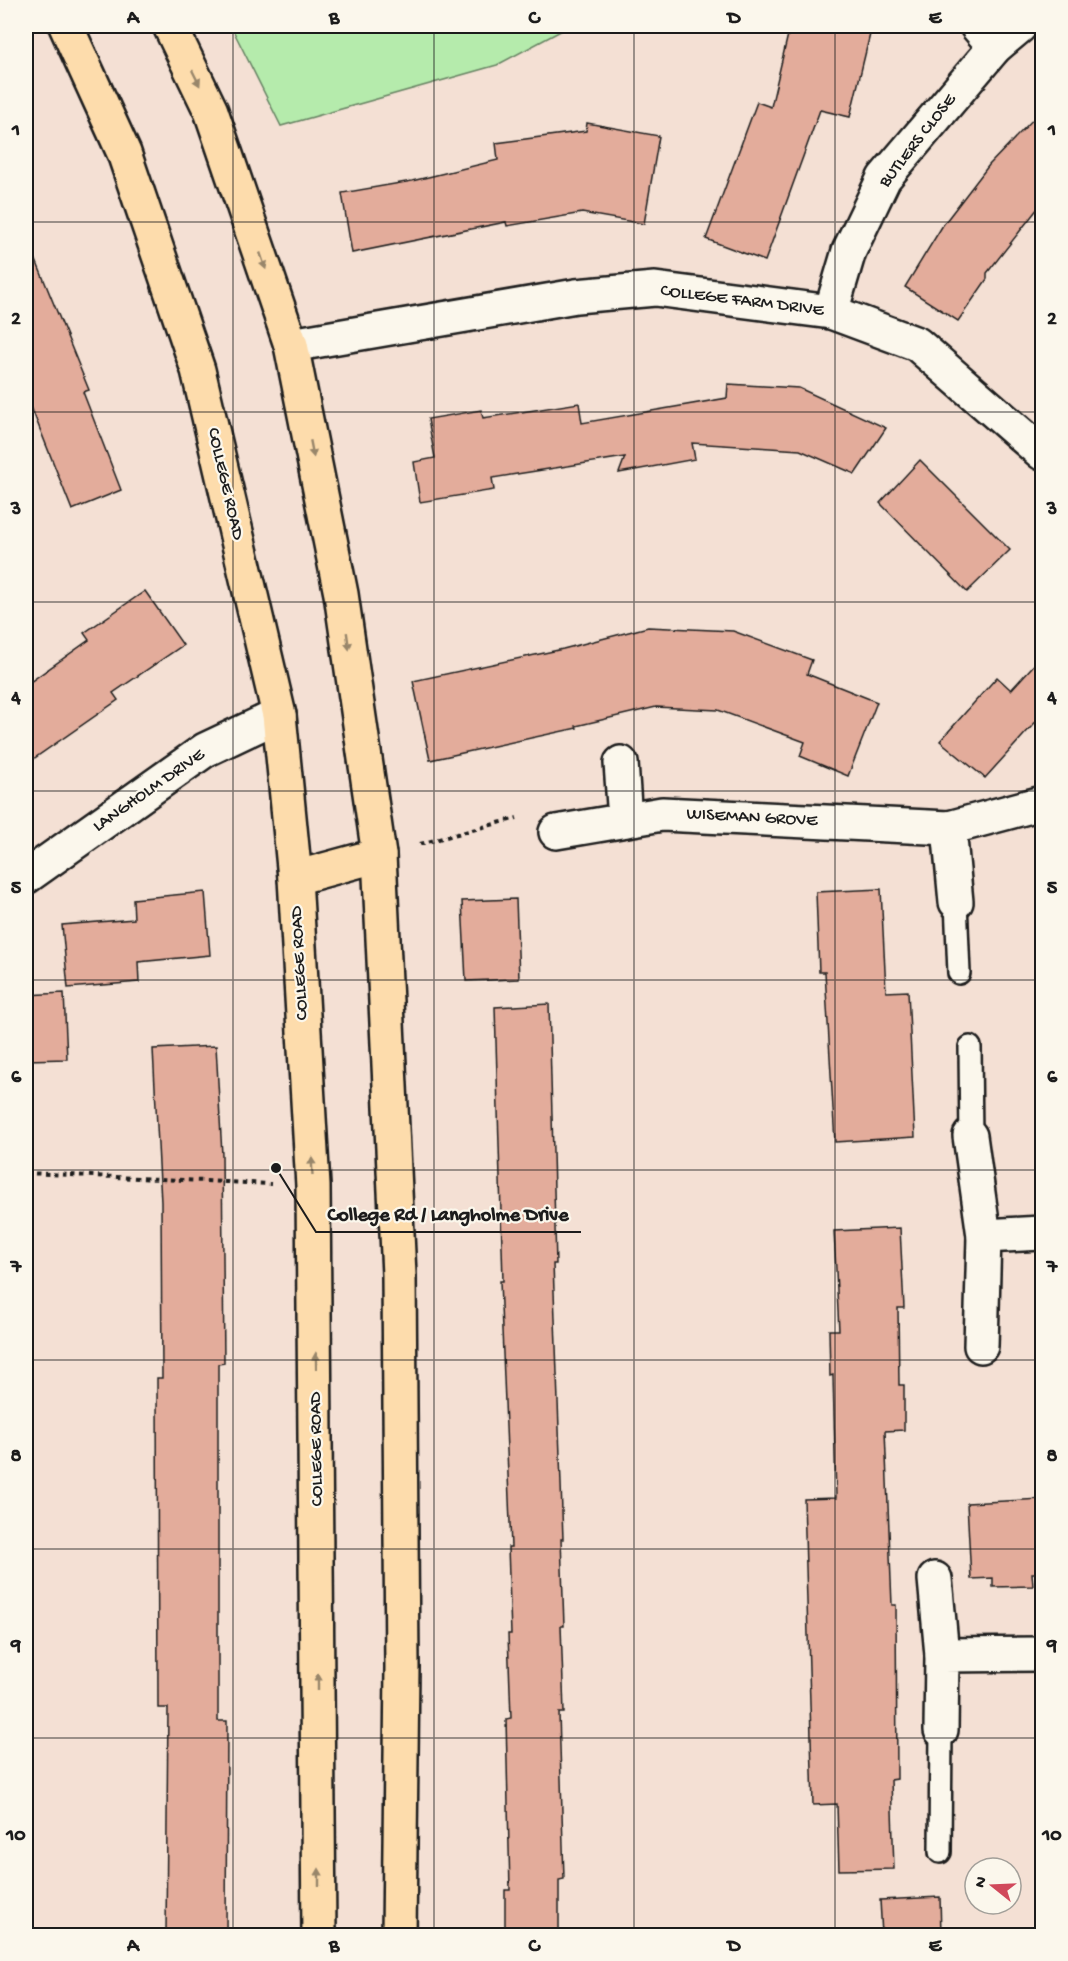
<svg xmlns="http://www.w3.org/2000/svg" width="1068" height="1961" font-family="'Gochi Hand',sans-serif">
  <rect width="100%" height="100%" fill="#f4e0d4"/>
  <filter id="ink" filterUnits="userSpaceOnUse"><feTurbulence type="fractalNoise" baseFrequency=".0167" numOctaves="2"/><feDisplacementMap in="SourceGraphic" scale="12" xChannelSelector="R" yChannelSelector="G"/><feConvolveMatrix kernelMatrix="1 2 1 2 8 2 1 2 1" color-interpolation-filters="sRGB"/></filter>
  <g filter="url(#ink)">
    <!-- green -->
    <polygon fill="#b5ebac" stroke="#688464" stroke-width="1.5" points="231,26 570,26 497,65 281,126"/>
    <!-- building -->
    <g fill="#e3ac9b" stroke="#1c1c1c" stroke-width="1.5">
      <polygon points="790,26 872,26 850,117 820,110 765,261 706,239 757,102 771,107"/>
      <polygon points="1042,110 1042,203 987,273 987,279 958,321 905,287 943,225 989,165"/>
      <polygon points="587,123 659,136 644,224 582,213 507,226 506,222 352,253 342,193 412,181 498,160 496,143 586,131"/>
      <polygon points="26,236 89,390 83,392 121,490 72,510 26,394"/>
      <polygon points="728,384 799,388 886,428 855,474 800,450 692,443 695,459 619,473 625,457 492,478 494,490 420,502 414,462 435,458 428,419 481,410 483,418 579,403 582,423 727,398"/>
      <polygon points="920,460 1010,550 967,592 880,503"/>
      <polygon points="145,591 183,645 113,693 118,700 26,764 26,685 89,640 84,633"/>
      <polygon points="648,627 733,631 812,660 807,674 877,702 848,776 800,756 805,742 718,710 656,707 576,726 577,728 430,760 413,681 563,649"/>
      <polygon points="1042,656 1042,715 985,778 940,741 997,677 1011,690"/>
      <polygon points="881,889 886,992 908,991 915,1137 835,1142 825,972 819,972 816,892"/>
      <polygon points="205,892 210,955 138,962 139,982 68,988 62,925 134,919 133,899"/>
      <polygon points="516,899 519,979 466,981 462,901"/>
      <polygon points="64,993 67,1059 26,1060 26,995"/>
      <polygon points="549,1004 556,1264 553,1264 563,1539 561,1539 564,1626 561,1626 564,1713 559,1713 564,1879 559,1880 559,1935 505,1935 505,1890 510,1890 506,1719 511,1718 508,1634 511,1634 508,1547 511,1547 500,1281 503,1281 495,1007"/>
      <polygon points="216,1046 222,1155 224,1363 218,1364 218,1721 227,1721 226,1935 166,1935 168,1708 158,1708 157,1378 162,1378 161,1202 153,1049"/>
      <polygon points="900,1228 904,1308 898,1308 899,1385 904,1385 904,1430 885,1431 892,1605 896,1605 897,1779 891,1780 894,1869 839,1870 837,1804 813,1805 804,1499 836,1498 833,1375 830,1376 829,1330 839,1330 834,1231"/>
      <polygon points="1042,1499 1042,1573 1032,1573 1033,1586 993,1587 993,1578 971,1579 967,1503"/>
      <polygon points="940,1897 941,1935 882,1935 880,1900"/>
    </g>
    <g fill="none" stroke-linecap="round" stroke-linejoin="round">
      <!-- lane casing -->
      <g stroke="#1c1c1c" stroke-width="26">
        <g id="lane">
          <polyline points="956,902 959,973"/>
          <polyline points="970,1047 971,1143"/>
          <polyline points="940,1852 941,1730"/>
        </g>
      </g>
      <!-- street casing -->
      <g stroke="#1c1c1c" stroke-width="38">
        <g id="street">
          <polyline points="977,26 995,47"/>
          <polyline points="831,312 849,251 884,178 995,47 1020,26"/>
          <polyline points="291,345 576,296 655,289 831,312 917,344 1042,453"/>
          <polyline points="621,763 625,820"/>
          <polyline points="949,828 956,902"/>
          <polyline points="556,832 662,814 949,828 1042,803"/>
          <polyline points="26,877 205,750 279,715"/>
          <polyline points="970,1136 984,1236"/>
          <polyline points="981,1346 984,1236 1042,1233"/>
          <polyline points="935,1579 942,1655"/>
          <polyline points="941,1730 942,1655 1042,1654"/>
        </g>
      </g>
      <!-- primary casing -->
      <g stroke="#1c1c1c" stroke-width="38">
        <g id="primary">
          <polyline points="66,26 124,153 198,370 279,715 295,878 313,1186 319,1936"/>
          <polyline points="170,26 211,111 291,345 341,594 379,855 399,1275 402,1667 399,1936"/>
          <polyline points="295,878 379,855"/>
        </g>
      </g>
      <!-- path -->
      <g stroke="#1c1c1c" stroke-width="4" stroke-dasharray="4.5 4.5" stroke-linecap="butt">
        <polyline points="420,844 517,818"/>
        <polyline points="26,1173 271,1184"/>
      </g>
      <!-- lane -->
      <use href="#lane" stroke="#fbf7ec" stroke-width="21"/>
      <!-- street -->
      <use href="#street" stroke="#fbf7ec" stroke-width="33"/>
      <!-- primary -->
      <use href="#primary" stroke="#fddcac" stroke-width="33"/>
    </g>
    <!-- one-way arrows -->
    <defs><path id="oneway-solid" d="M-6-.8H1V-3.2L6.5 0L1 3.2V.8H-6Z" transform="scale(1.5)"/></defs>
    <g fill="#98866b">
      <use href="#oneway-solid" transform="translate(196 78) rotate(64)"/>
      <use href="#oneway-solid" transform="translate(263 261) rotate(71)"/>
      <use href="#oneway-solid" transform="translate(312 449) rotate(79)"/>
      <use href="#oneway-solid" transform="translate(348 641) rotate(82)"/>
      <use href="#oneway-solid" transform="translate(312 1166) rotate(-93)"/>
      <use href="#oneway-solid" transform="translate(316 1361) rotate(-91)"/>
      <use href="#oneway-solid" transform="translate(318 1682) rotate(-90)"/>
      <use href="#oneway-solid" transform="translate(319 1877) rotate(-90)"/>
    </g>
  </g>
  <!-- grid -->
  <path fill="none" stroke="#1c1c1c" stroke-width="1.5" stroke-opacity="0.55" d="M233,26V1936M434,26V1936M634,26V1936M835,26V1936M26,222H1042M26,412H1042M26,602H1042M26,791H1042M26,980H1042M26,1170H1042M26,1360H1042M26,1549H1042M26,1738H1042"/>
  <g text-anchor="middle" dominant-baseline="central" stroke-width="4.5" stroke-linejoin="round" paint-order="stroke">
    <!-- street labels -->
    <g font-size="18" fill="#1c1c1c" stroke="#fbf7ec">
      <text transform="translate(918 141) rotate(-52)">BUTLERS CLOSE</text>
      <text transform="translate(742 301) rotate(7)">COLLEGE FARM DRIVE</text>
      <text transform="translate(225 484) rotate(77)">COLLEGE ROAD</text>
      <text transform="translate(149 791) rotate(-35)">LANGHOLM DRIVE</text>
      <text transform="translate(752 818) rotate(3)">WISEMAN GROVE</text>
      <text transform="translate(300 963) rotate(-93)">COLLEGE ROAD</text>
      <text transform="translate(317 1449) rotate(-91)">COLLEGE ROAD</text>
    </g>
  </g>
  <!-- callouts -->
  <path fill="none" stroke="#1c1c1c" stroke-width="2" d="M276 1168L316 1232H581"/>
  <circle fill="#1c1c1c" stroke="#fbf7ec" stroke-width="2" cx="276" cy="1168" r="6"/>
  <g font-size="20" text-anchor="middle" font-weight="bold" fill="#1c1c1c" stroke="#fbf7ec" stroke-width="4.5" stroke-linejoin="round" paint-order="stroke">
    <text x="448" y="1220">College Rd / Langholme Drive</text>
  </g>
  <!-- margin -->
  <rect width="1068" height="1961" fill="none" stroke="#fbf7ec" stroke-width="66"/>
  <!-- north arrow -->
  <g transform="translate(993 1886) rotate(288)"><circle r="28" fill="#fbf7ec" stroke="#a29f99" stroke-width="1.5"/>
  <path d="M0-4.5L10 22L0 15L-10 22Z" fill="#d1495b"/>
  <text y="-9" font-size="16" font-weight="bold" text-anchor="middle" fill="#1c1c1c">N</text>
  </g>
  <rect x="33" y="33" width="1002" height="1895" fill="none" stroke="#1c1c1c" stroke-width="2"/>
  <g font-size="20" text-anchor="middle" font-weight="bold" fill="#1c1c1c">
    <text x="133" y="23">A</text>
    <text x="334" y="23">B</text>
    <text x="534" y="23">C</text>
    <text x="734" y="23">D</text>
    <text x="935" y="23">E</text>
    <text x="16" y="135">1</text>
    <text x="1052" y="135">1</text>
    <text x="16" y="324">2</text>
    <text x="1052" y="324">2</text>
    <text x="16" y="514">3</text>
    <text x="1052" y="514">3</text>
    <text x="16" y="703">4</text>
    <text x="1052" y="703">4</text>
    <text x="16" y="893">5</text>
    <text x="1052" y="893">5</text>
    <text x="16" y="1082">6</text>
    <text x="1052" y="1082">6</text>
    <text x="16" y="1272">7</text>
    <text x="1052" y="1272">7</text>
    <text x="16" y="1461">8</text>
    <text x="1052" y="1461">8</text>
    <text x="16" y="1651">9</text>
    <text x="1052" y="1651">9</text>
    <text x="16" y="1840">10</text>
    <text x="1052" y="1840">10</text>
    <text x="133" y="1951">A</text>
    <text x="334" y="1951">B</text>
    <text x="534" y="1951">C</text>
    <text x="734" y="1951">D</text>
    <text x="935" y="1951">E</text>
  </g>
</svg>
